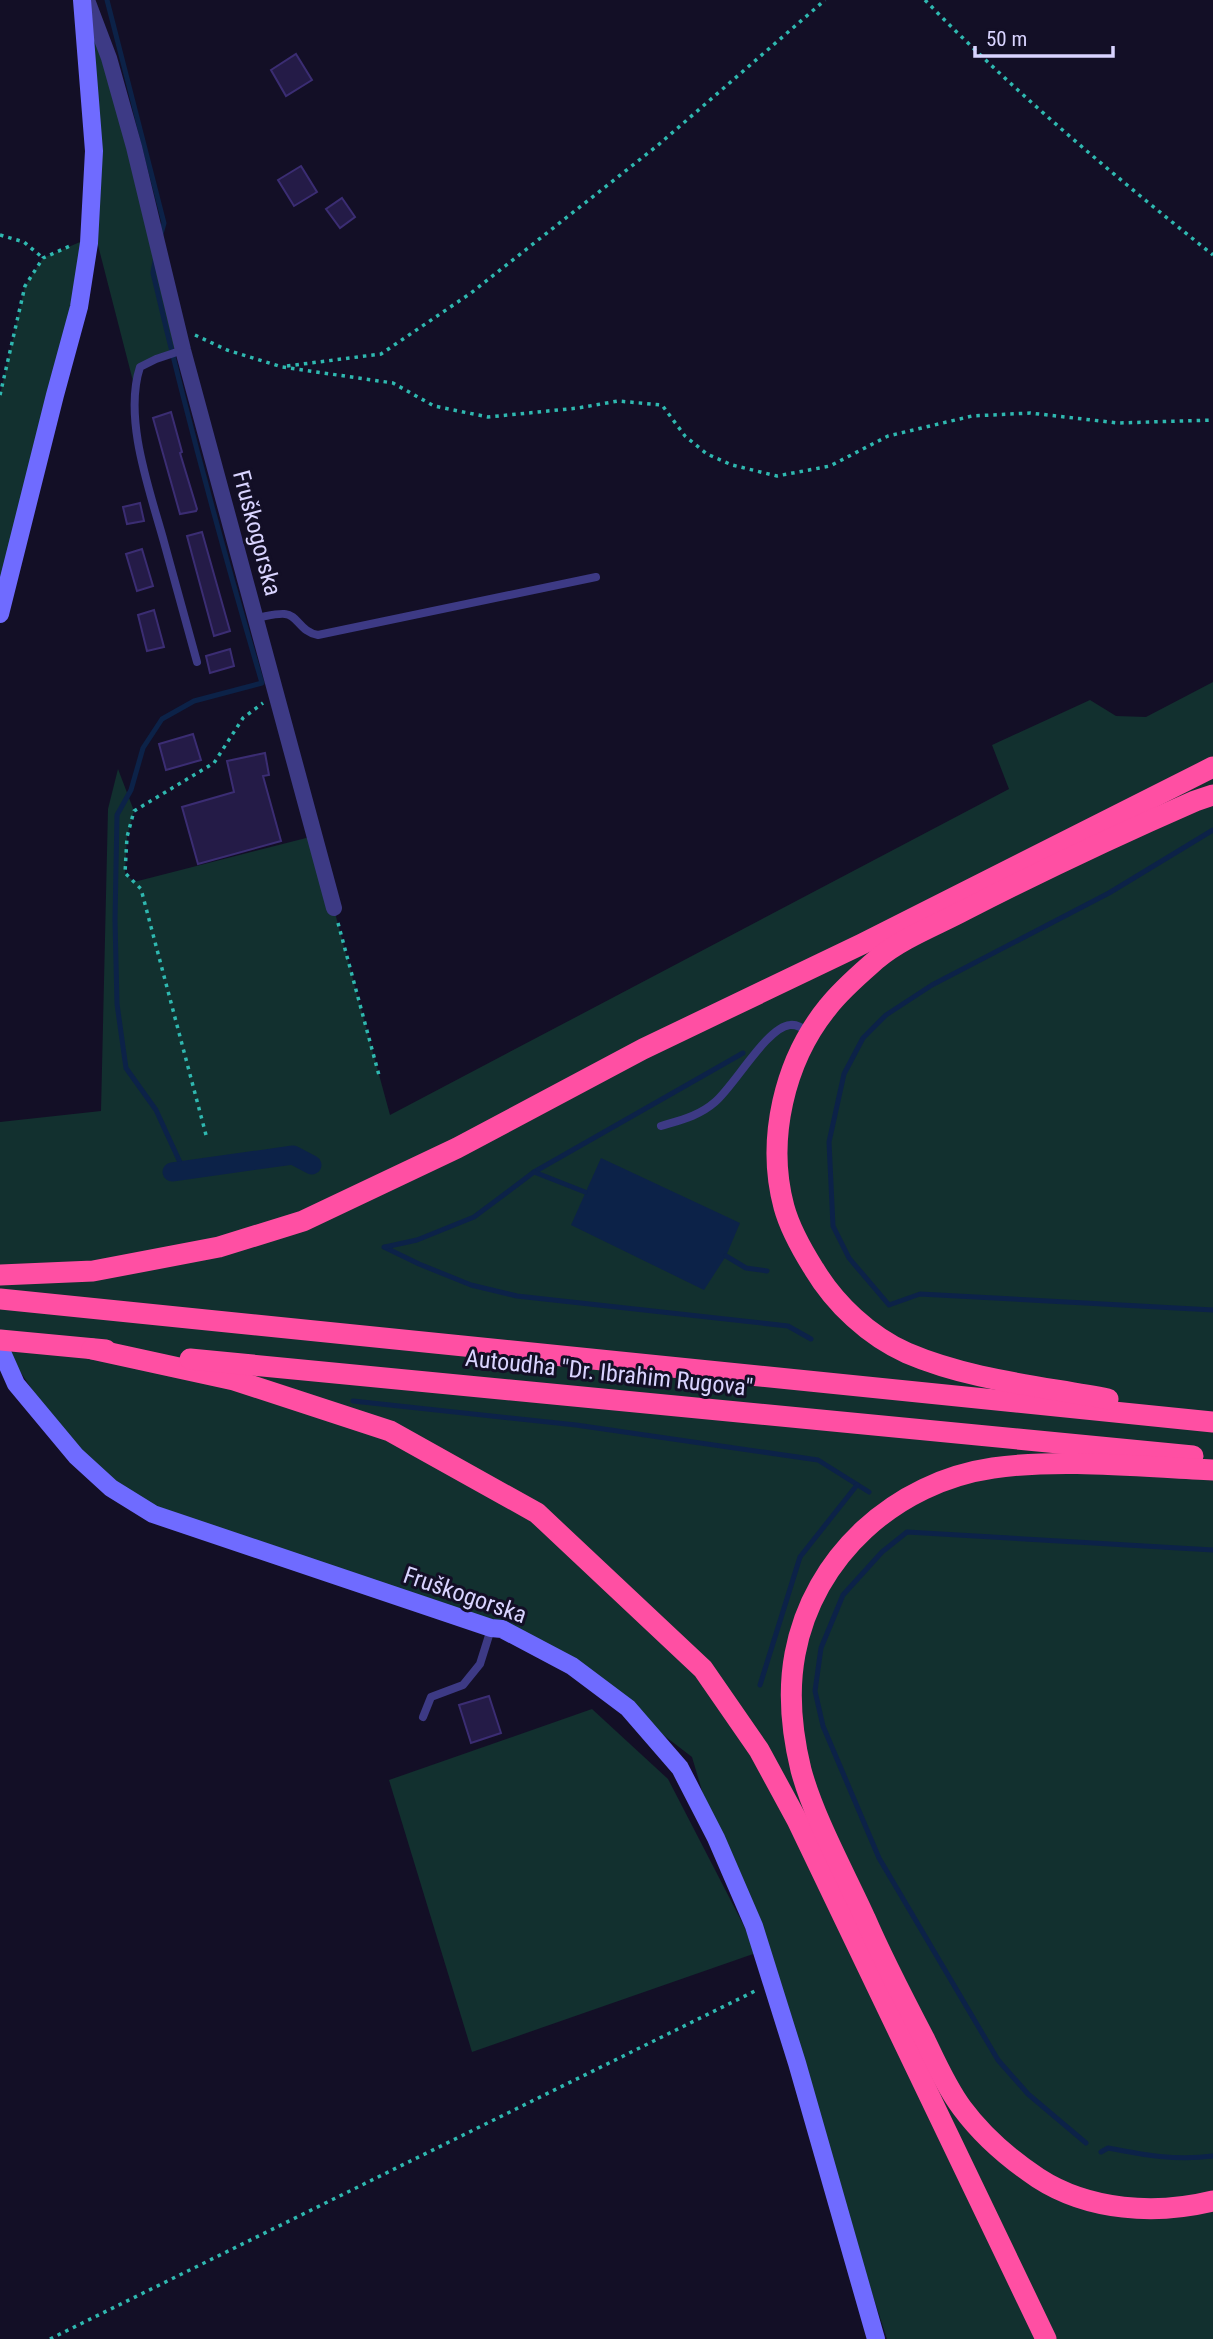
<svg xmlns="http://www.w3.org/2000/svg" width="1213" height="2339" font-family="'Roboto Condensed',sans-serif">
  <rect width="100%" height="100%" fill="#130f26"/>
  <!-- green -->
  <g fill="#12302f">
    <polygon points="87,0 183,350 140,367 134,385 91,218"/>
    <polygon points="80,242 89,243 0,614 0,395 25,286 43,258"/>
    <polygon points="1213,682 1213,2339 887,2339 797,2063 716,1838 692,1757 628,1708 574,1660 153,1514 76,1456 0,1341 0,1122 101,1111 108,809 118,769 134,811 127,837 125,873 134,882 314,836 390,1115 1009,789 992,745 1090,700 1116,716 1146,717"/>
    <polygon points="592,1709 668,1779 743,1924 756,1953 472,2052 389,1780"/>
  </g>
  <!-- water -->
  <polygon fill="#0c2248" points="601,1158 740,1223 726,1256 704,1290 571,1225"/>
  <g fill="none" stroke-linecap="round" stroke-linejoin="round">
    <!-- stream -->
    <g stroke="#0c2248" stroke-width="5">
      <polyline points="107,0 164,223 161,234"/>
      <path d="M155,261L153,273C185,410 222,547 262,683L194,701L162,719L143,748L131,790L117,815L115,920L117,1004L126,1068L156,1110L184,1171"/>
      <polyline points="1213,830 1109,893 932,985 886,1015 863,1038 844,1074 829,1142 833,1226 849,1258 889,1305 920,1294 1213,1310"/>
      <polyline points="534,1172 743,1053"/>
      <polyline points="384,1247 419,1264 471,1285 517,1296 788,1326 811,1339"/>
      <polyline points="385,1247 417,1240 474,1217 534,1172 585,1192"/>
      <polyline points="726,1256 746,1268 767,1271"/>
      <polyline points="353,1401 576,1425 818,1460 869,1492"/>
      <polyline points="760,1685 800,1557 857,1485"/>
      <polyline points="1086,2143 1028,2094 998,2060 879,1858 823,1726 815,1691 821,1648 843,1595 882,1552 907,1532 1213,1550"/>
      <path d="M1101,2152L1108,2148C1144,2155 1176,2161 1213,2156"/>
    </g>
    <!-- canal -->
    <polyline stroke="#0c2248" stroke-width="19" points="172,1172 293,1155 312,1165"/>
  </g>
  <!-- building -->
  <g fill="#241b47" stroke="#3b2d73" stroke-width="2">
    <polygon points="296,54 312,80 286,96 271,70"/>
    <polygon points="301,166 317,192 294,206 278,180"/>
    <polygon points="342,198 355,217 340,228 326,209"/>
    <polygon points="171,412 182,452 180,453 197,509 196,511 180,514 153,418"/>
    <polygon points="140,503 144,521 127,524 123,507"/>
    <polygon points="202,532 230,631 214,636 187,536"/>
    <polygon points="142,549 153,586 137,591 126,554"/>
    <polygon points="154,610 164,647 147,651 138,615"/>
    <polygon points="230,649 234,666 210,673 206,656"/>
    <polygon points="193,734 201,760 166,770 159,744"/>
    <polygon points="265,753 269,775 263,776 281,841 198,864 182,807 234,792 227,761"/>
    <polygon points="489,1696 501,1733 471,1743 459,1705"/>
  </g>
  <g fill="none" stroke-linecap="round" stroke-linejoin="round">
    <!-- path -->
    <g stroke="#2fb8b0" stroke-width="3.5" stroke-dasharray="3.5 5" stroke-linecap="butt">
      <path d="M925,0C1014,92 1113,175 1213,255"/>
      <polyline points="0,235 24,242 43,258"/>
      <polyline points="195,335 227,350 282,367 393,383 434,406 488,417 578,408 618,401 662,405 685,436 707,454 732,465 777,476 830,466 888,436 972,416 1030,413 1118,423 1213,420"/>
      <polyline points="287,366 381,354 471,293 657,146 825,0"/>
      <polyline points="0,395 25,286 43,258 70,246"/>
      <polyline points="338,923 380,1079"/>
      <polyline points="206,1135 141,889 125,873 127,837 134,811 214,763 243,718 263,703"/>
      <polyline points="50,2339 757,1990"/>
    </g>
    <!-- lane -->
    <g stroke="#3d3a85" stroke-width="8">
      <path d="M183,350L156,359L140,367C123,419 150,491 164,542C175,582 186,622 197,662"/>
      <path d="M255,618C264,617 276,613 285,614C298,615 300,632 318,635L596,577"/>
      <path d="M661,1126C681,1120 699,1116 715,1102C735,1085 767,1027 790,1025C798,1024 804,1029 810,1033"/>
      <polyline points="423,1717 431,1697 463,1685 480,1664 491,1629"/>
    </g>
    <!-- street -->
    <polyline stroke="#3d3a85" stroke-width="16" points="87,0 109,58 134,147 183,350 334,908"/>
    <!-- secondary -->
    <g stroke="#6f6bff" stroke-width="18">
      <polyline points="0,614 55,395 79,307 89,243 94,151 82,0"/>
      <polyline points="0,1348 16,1384 76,1456 111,1488 153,1514 491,1628 502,1629 572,1666 628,1708 680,1768 716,1838 754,1926 797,2063 876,2339"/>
    </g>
    <!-- highway -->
    <g stroke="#ff4fa3" stroke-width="21">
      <polyline points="0,1275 93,1271 219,1247 303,1221 457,1148 643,1049 862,944 1213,767"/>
      <polyline points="0,1299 1213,1422"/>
      <polyline points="0,1340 106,1350"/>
      <polyline points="92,1349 234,1380 390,1431 537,1513 703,1669 759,1750 797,1820 1046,2339"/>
      <polyline points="190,1359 1193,1456"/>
      <path d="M1108,1399C1040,1386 970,1380 907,1353C869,1336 835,1304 814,1269C802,1250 790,1229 784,1207C766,1140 784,1061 828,1007C842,989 860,974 877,959C902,938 937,925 965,910C1041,871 1117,835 1195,801L1213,795"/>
      <path d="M1213,1470C1143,1467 1062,1458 993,1468C896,1482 813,1556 795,1654C788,1691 792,1733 801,1770C814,1818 844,1872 865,1918C883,1960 904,2000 925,2040C936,2063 947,2088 962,2108C982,2135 1011,2160 1038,2178C1089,2211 1156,2215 1213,2201"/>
    </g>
  </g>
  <g text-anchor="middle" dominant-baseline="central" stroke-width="6" stroke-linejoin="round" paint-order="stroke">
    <!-- street labels -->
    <g font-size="24" fill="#d9d4ff" stroke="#130f26">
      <text transform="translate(257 533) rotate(75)">Fruškogorska</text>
      <text transform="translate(609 1373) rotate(6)">Autoudha "Dr. Ibrahim Rugova"</text>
      <text transform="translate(465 1595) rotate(19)">Fruškogorska</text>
    </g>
  </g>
  <!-- scale -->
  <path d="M975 46v10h138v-10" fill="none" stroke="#d9d4ff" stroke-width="3.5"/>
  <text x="986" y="46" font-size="21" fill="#d9d4ff" stroke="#130f26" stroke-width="5" paint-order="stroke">50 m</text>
</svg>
